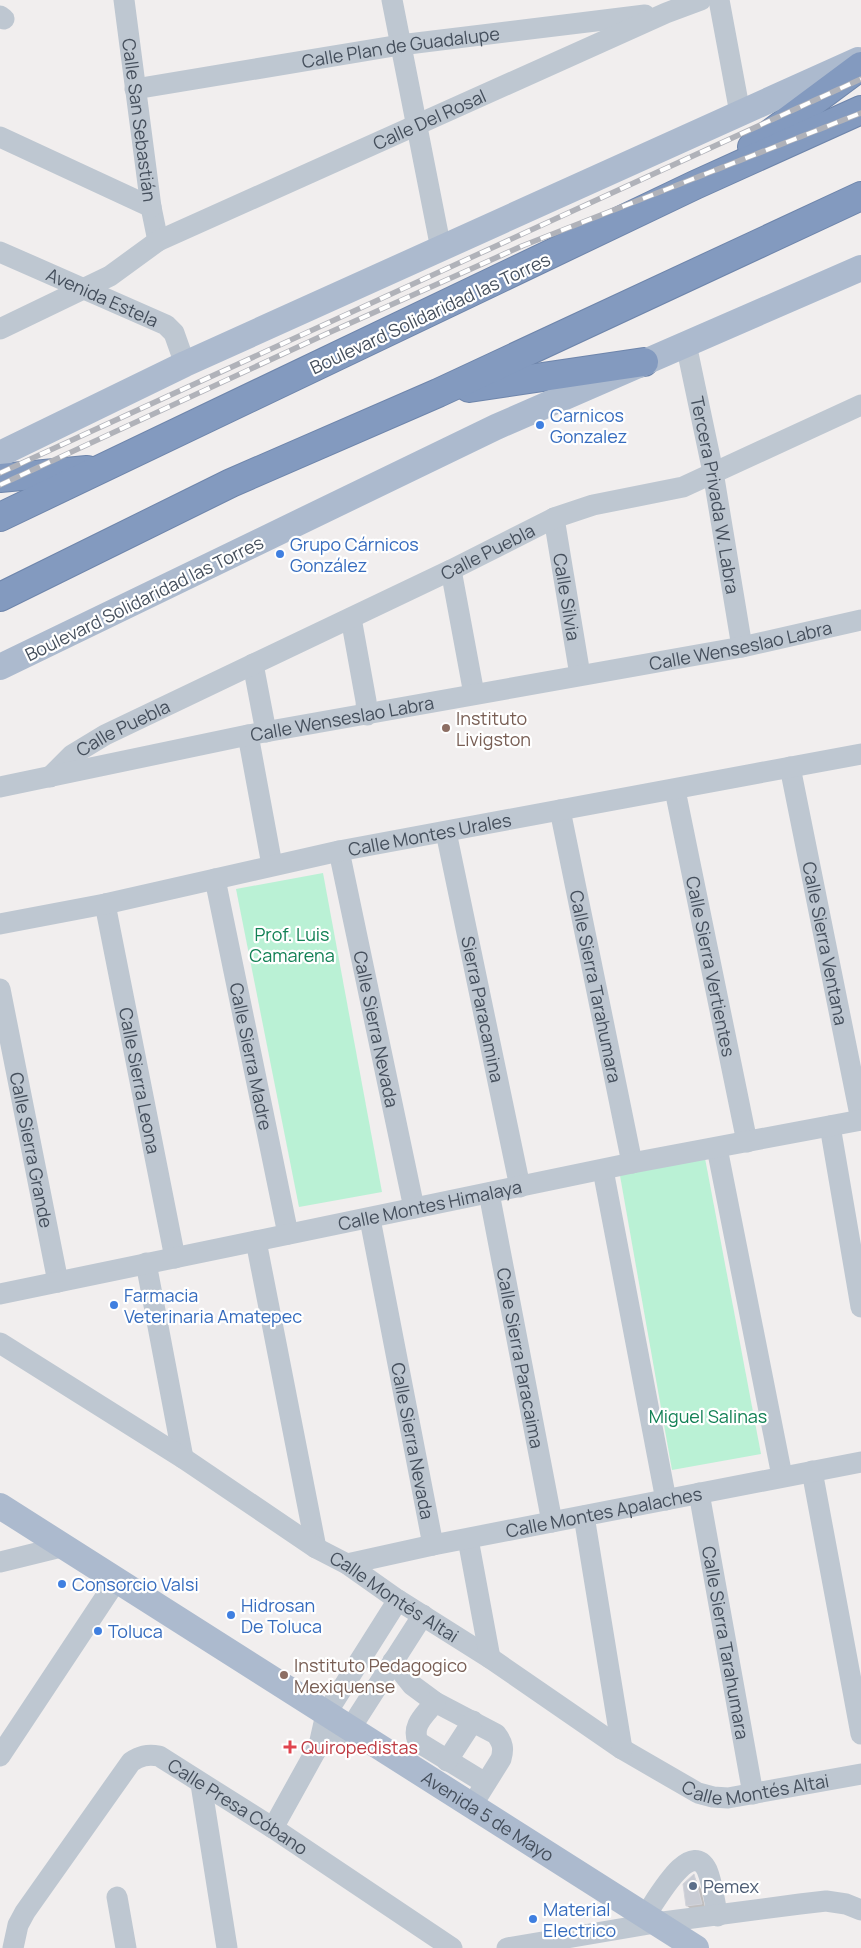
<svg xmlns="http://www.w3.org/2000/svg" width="861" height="1948" font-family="Manrope,sans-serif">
  <rect width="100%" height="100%" fill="#f1eeee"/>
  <!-- green -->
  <g fill="#baf1d5">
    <polygon points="323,873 382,1192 299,1207 236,889"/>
    <polygon points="704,1153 761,1454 672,1470 619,1170"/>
  </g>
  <!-- shadow -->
  <polygon fill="#0003" points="694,1876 701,1889 705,1907 691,1909 687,1906"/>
  <!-- building -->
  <polygon fill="#c9ccd4" stroke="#d2d3da" points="694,1874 702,1904 686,1906 683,1884"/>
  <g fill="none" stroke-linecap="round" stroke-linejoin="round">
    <!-- highway casing -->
    <g stroke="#6e85ab" stroke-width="30">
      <g id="highway">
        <polyline points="752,147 861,66"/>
        <polyline points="469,388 644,362"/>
        <polyline points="0,478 87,470"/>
        <polyline points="0,517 695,185 861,110"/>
        <polyline points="0,597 231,483 438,393 861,196"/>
      </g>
    </g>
    <!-- minor -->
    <g stroke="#bec7d1" stroke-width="21">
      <path id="s1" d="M124,0L151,207L158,241"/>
      <polyline points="392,0 441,249"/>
      <polyline points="719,0 740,113"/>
      <polyline points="0,16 4,19"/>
      <path id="s2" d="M135,89L400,45L645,15"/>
      <polyline points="0,137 151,207"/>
      <path id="s3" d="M0,252L166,325L174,333L185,364"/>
      <path id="s4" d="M0,329L110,276L158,241L666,13L701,0"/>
      <path id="s5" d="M686,344L713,472L742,647"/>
      <path id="s6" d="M554,518L580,675"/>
      <polyline points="451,570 474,694"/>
      <polyline points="351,618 366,701 367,715"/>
      <polyline points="253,664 266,732"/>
      <polyline points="248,735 272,865"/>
      <path id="s7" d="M790,767L861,1120"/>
      <path id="s8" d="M50,777L72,755L105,735L451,570L554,518L593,505L683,487L861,405"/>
      <path id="s9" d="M0,787L248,735L742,647L861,620"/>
      <path id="s10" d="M675,790L747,1142"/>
      <path id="s11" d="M560,810L632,1163"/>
      <path id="s12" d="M446,832L520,1187"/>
      <path id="s13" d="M339,851L414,1208"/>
      <path id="s14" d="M215,879L288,1234"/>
      <path id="s15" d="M105,904L175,1258"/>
      <path id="s16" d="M0,924L105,904L339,851L861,754"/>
      <path id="s17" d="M0,989L58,1282"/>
      <polyline points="830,1126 861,1307"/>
      <polyline points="717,1148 782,1476"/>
      <polyline points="603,1170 666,1500"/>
      <path id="s18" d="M489,1193L552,1522"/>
      <path id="s19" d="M370,1219L433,1545"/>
      <polyline points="256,1241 316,1548"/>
      <polyline points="146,1263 183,1458"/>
      <path id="s20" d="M0,1294L632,1163L861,1120"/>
      <path id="s21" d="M0,1343L183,1458L316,1548L347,1564L398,1600L490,1658L622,1749L698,1793L713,1797L728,1798L861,1774"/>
      <polyline points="812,1471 861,1734"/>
      <path id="s22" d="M699,1493L753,1794"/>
      <polyline points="584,1516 622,1749"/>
      <polyline points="468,1539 490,1658"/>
      <polyline points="0,1562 61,1547"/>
      <path id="s23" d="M347,1564L433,1545L861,1462"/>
      <path d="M393,1661L412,1685L435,1702L496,1734C503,1743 504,1749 501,1759L471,1807"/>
      <path d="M435,1702C425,1715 411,1725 418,1742L485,1783"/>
      <polyline points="319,1745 350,1729 423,1615"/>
      <polyline points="0,1756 116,1581"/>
      <polyline points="447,1761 473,1721"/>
      <polyline points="201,1784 227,1948"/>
      <polyline points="273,1828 319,1745 326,1714 398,1600"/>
      <polyline points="117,1897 126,1948"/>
      <path d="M645,1916C655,1903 690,1836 707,1870C713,1884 714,1902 718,1916"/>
      <path id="s24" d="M13,1948L18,1925L25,1912L131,1762C140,1756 147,1754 159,1756L273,1828L452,1948"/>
      <polyline points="507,1948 655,1923 800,1904 826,1901 846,1904 861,1910"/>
    </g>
    <!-- major -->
    <g stroke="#acbace" stroke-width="26">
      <polyline points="0,454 185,364 858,60"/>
      <polyline points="0,667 496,427 861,268"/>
      <path id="s25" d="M0,1506L696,1948"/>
    </g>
    <!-- highway -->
    <use href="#highway" stroke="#839abf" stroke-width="28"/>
    <!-- rail casing -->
    <g stroke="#b0b2b9" stroke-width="5.5">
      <g id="rail">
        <polyline points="0,473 861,79"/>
        <polyline points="0,485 326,334 522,246 861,113"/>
      </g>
    </g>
    <!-- rail -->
    <use href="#rail" stroke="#fff" stroke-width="4" stroke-dasharray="11" stroke-linecap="butt"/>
  </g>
  <!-- markers -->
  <g fill="#3f7fe0" stroke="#fff" stroke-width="2">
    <circle cx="540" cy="425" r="5"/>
    <circle cx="280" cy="554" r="5"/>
    <circle cx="114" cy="1305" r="5"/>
    <circle cx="62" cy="1584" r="5"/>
    <circle cx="231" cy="1615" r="5"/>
    <circle cx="98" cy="1631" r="5"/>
    <circle cx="533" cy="1919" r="5"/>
  </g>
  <g fill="#8d6e63" stroke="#fff" stroke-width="2">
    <circle cx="446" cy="728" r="5"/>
    <circle cx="284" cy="1675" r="5"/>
  </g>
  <path fill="#e0444e" stroke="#fff" stroke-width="2" d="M287.5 1739.5h5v5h5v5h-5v5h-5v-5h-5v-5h5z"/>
  <circle fill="#5c6f8a" stroke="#fff" stroke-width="2" cx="693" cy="1886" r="5"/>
  <g text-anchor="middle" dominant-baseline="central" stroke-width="4.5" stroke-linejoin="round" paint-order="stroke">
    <!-- street labels -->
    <g font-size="18" fill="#454f5c" stroke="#fff">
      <text stroke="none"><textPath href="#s2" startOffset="269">Calle Plan de Guadalupe</textPath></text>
      <text stroke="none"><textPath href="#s4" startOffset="479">Calle Del Rosal</textPath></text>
      <text stroke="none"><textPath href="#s1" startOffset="121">Calle San Sebastián</textPath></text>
      <text stroke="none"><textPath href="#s3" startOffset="112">Avenida Estela</textPath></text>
      <text transform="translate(430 313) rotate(-25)">Boulevard Solidaridad las Torres</text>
      <text stroke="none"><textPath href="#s5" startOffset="154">Tercera Privada W. Labra</textPath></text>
      <text stroke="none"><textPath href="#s8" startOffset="494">Calle Puebla</textPath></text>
      <text stroke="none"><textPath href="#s6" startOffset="80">Calle Silvia</textPath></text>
      <text transform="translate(144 598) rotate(-26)">Boulevard Solidaridad las Torres</text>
      <text stroke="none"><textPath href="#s9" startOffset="754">Calle Wenseslao Labra</textPath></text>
      <text stroke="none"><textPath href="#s9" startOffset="349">Calle Wenseslao Labra</textPath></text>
      <text stroke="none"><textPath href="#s8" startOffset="89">Calle Puebla</textPath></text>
      <text stroke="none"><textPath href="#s16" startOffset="439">Calle Montes Urales</textPath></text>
      <text stroke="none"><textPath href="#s7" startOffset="180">Calle Sierra Ventana</textPath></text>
      <text stroke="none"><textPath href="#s10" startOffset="180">Calle Sierra Vertientes</textPath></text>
      <text stroke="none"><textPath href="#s11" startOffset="180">Calle Sierra Tarahumara</textPath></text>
      <text stroke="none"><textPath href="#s12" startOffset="181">Sierra Paracamina</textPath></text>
      <text stroke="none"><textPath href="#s13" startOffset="182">Calle Sierra Nevada</textPath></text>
      <text stroke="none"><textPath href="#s14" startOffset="181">Calle Sierra Madre</textPath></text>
      <text stroke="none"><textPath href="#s15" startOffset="180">Calle Sierra Leona</textPath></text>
      <text stroke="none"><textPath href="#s17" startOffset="164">Calle Sierra Grande</textPath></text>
      <text stroke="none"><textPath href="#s20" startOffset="439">Calle Montes Himalaya</textPath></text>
      <text stroke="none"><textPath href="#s18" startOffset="168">Calle Sierra Paracaima</textPath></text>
      <text stroke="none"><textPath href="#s19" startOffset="226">Calle Sierra Nevada</textPath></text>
      <text stroke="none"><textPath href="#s23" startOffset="262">Calle Montes Apalaches</textPath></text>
      <text stroke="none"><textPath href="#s21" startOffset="469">Calle Montés Altai</textPath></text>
      <text stroke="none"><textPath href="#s22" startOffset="152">Calle Sierra Tarahumara</textPath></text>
      <text stroke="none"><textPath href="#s21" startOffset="889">Calle Montés Altai</textPath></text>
      <text stroke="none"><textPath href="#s24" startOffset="345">Calle Presa Cóbano</textPath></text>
      <text stroke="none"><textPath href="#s25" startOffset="578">Avenida 5 de Mayo</textPath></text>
    </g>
    <!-- shop labels -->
    <g font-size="18" fill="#366cbe" stroke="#fff" text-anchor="start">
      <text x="550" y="415">Carnicos<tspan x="550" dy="21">Gonzalez</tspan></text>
      <text x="290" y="544">Grupo Cárnicos<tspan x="290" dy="21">González</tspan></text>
      <text x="124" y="1295">Farmacia<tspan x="124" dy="21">Veterinaria Amatepec</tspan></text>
      <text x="72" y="1584">Consorcio Valsi</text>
      <text x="241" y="1605">Hidrosan<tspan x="241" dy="21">De Toluca</tspan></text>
      <text x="108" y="1631">Toluca</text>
      <text x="543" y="1909">Material<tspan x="543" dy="21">Electrico</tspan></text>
    </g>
    <!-- education labels -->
    <g font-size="18" fill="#785e54" stroke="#fff" text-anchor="start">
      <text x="456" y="718">Instituto<tspan x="456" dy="21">Livigston</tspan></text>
      <text x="294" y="1665">Instituto Pedagogico<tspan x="294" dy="21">Mexiquense</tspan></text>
    </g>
    <!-- park labels -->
    <g font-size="18" fill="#128155" stroke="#fff">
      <text x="292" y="934">Prof. Luis<tspan x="292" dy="21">Camarena</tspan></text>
      <text x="708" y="1416">Miguel Salinas</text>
    </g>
    <!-- health labels -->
    <g font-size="18" fill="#be3a42" stroke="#fff" text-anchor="start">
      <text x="301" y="1747">Quiropedistas</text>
    </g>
    <!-- service labels -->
    <g font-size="18" fill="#4e5e75" stroke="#fff" text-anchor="start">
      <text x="703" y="1886">Pemex</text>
    </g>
  </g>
</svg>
